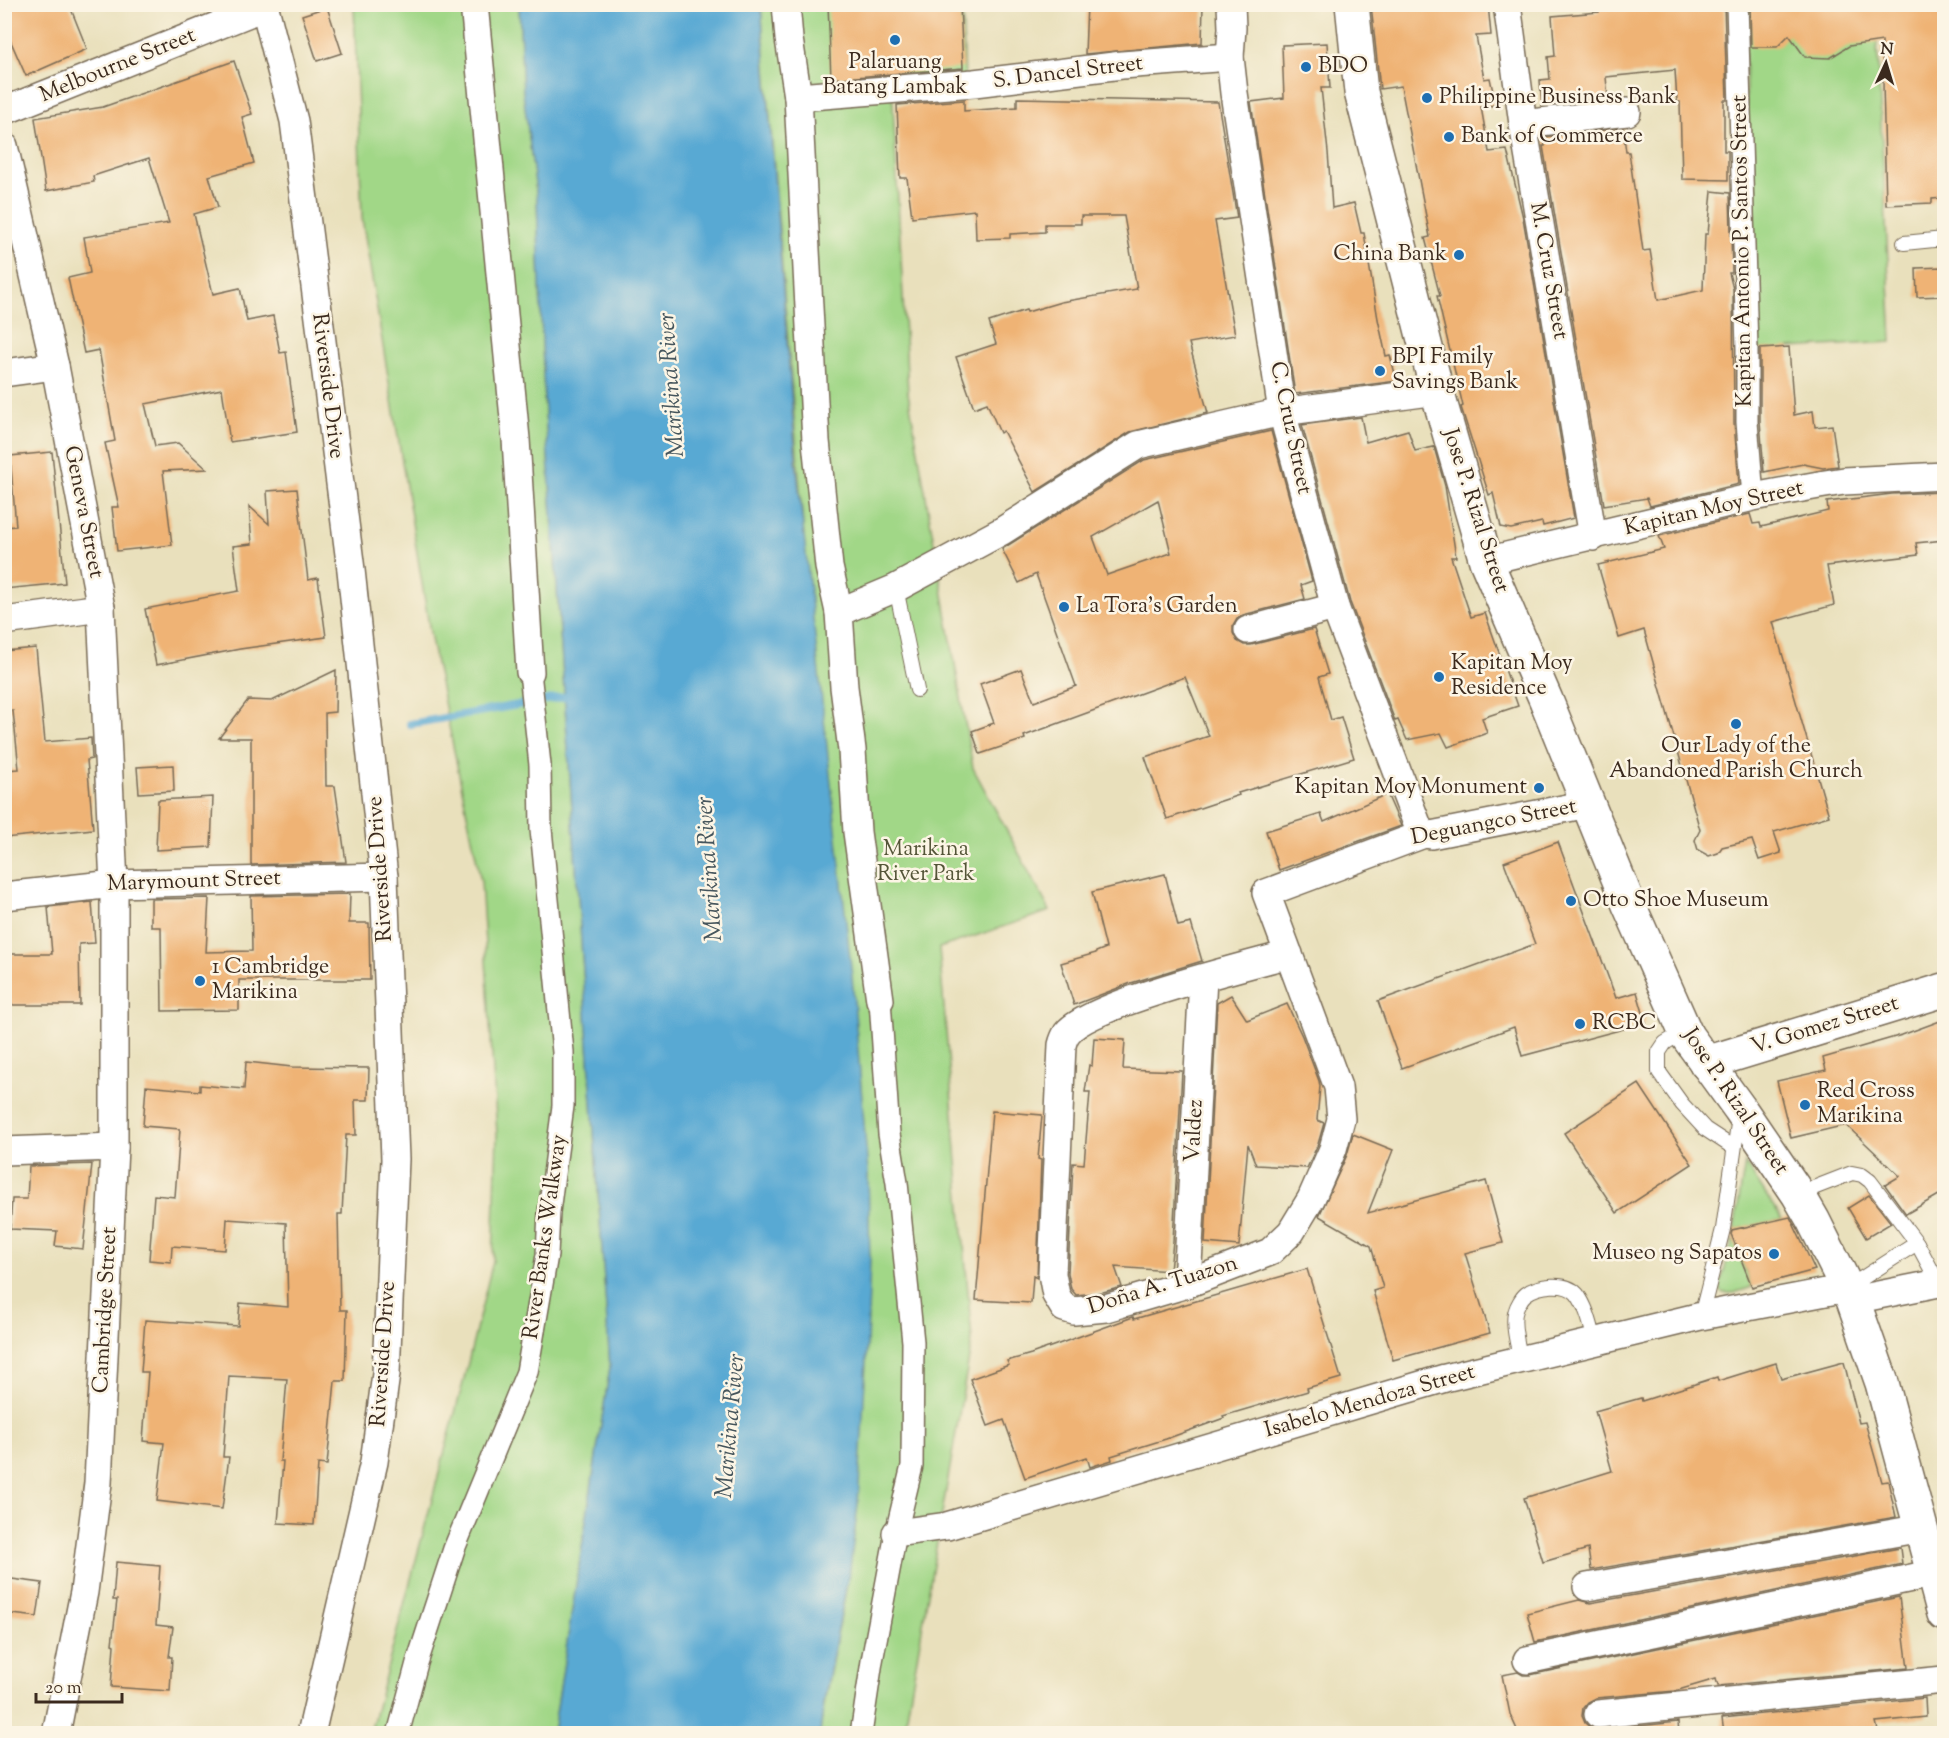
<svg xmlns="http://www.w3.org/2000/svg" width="1949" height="1738" font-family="'Sorts Mill Goudy',serif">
  <rect width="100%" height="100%" fill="#fcf5e5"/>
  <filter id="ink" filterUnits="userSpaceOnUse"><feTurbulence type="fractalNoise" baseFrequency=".0167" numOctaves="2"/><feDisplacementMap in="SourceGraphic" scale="12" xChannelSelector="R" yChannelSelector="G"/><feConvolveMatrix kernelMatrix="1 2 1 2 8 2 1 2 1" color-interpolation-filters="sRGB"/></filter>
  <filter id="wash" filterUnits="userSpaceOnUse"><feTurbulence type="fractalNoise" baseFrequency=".008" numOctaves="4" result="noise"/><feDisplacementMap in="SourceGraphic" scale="24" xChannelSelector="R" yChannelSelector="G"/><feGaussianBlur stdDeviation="1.35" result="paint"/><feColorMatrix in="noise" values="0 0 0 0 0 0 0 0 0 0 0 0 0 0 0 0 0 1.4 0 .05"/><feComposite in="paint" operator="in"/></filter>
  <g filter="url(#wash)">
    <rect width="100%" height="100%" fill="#e9e0bc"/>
    <!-- green -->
    <g fill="#a1d787" stroke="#6e8052" stroke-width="1.5">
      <polygon points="354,5 519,5 523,92 537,199 544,397 610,1367 553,1733 370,1733 464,1379 493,1261 497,1134 481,881 432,644 362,218"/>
      <path d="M761,5H962L965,80L892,86L908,393L973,768L1050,911L939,948L972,1340L904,1733H820C828,1668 847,1604 853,1538V991L807,575Z"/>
      <polygon points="1744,5 1875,5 1892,342 1752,350"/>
      <polygon points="1745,1163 1782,1219 1734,1230"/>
      <polygon points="1733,1239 1752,1287 1734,1293 1723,1293 1720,1289 1721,1282"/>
    </g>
    <!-- water -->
    <polygon fill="#59a9d3" stroke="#4a6a78" stroke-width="1.5" points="519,5 761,5 797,471 852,976 868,1172 870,1260 867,1344 858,1505 850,1568 824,1701 820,1733 553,1733 610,1367 544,397 537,199 523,92"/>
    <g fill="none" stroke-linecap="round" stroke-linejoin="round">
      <!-- stream -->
      <polyline stroke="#59a9d3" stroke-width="8" points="410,724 564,697 573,697"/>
    </g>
    <g id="blocks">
      <!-- building -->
      <g fill="#efb374" fill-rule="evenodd">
        <polygon points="14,4 69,4 87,49 26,76 4,26 4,9"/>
        <polygon points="828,4 960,4 963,68 831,79"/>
        <polygon points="1087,4 1203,4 1202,43 1085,54"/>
        <polygon points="1371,4 1488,4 1491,35 1476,36 1484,79 1490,78 1496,105 1481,107 1489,152 1507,150 1523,218 1574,518 1543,526 1542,522 1511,529 1501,527 1493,493 1489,495 1461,407 1463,406 1437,296 1440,296 1425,238 1430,237 1401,86 1380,89"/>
        <polygon points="1598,4 1724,4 1727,100 1724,100 1724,151 1728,151 1728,180 1682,179 1680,102 1677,102 1675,70 1606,77 1608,98 1542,106 1540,80 1550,79 1548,57 1555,56 1552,16 1599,12"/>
        <polygon points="1750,4 1944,4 1944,198 1932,199 1932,203 1886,205 1882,41 1849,46 1830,58 1805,57 1789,35 1777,47 1751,47"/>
        <polygon points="327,7 342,53 317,61 302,15"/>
        <polygon points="1327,43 1330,88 1321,88 1328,152 1332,208 1354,203 1361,233 1364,233 1378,319 1386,356 1390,355 1397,381 1295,394 1251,102 1284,98 1282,45"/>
        <polygon points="234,61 252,114 242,117 254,163 209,176 218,207 194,214 213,294 240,288 247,321 273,316 280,353 286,352 297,432 230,442 222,389 145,404 155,446 178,443 207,469 163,471 172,545 117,551 112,507 119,507 105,443 115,441 99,350 84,353 68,278 90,273 84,237 169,223 149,158 93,176 94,182 46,191 35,118 103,107"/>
        <polygon points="1017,98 1218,102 1237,218 1215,221 1235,335 1189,343 1208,413 1130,432 1035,492 1003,431 1000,433 987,403 974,408 956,357 996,344 989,322 1026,310 1027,312 1061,302 1137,289 1124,216 1081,216 1081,224 1045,224 1045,232 1010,234 1010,238 976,239 975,210 912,217 907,178 900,178 897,105 964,100 964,111 1017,107"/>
        <polygon points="1623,128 1626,152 1629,152 1643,251 1650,250 1658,300 1703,290 1705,234 1708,234 1712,191 1730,193 1732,273 1729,273 1733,289 1734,423 1739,484 1650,506 1647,498 1604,505 1543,146 1545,146 1544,137"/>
        <polygon points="1944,267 1944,296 1917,297 1916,268"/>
        <polygon points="1789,347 1794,415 1813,411 1815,427 1832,425 1838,466 1823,468 1803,464 1764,472 1760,421 1760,349"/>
        <polygon points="1361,417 1366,442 1408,430 1415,451 1434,447 1445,486 1456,557 1451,557 1471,617 1485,613 1518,706 1482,718 1487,733 1448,747 1441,733 1407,740 1398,720 1395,721 1350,602 1302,425"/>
        <path d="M1271,431L1312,581L1301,585L1305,599L1243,615L1237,619L1233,626V633L1237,641L1244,645H1251L1314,629L1328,674L1319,677L1331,720L1341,717L1354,758L1238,793L1239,795L1167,819L1145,757L1209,736L1185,677L1024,736L1025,739L980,754L972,731L994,723L980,684L1021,669L1034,702L1076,686L1036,574L1019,583L1002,549L1144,460ZM1158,500L1171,553L1107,575L1093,537Z"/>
        <polygon points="52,452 65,583 4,589 4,527 16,526 10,456"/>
        <polygon points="297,489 308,580 318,578 326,637 240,649 156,665 145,609 239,591 233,546 252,544 249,506 269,524 267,491"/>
        <polygon points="1944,492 1944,540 1916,543 1918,555 1827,566 1834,605 1773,622 1829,816 1774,832 1781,853 1759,860 1752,840 1722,847 1718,853 1709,856 1698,850 1695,840 1700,830 1644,630 1619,638 1598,565 1664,549 1659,536 1750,514 1753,524 1760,523 1761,527 1828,511 1827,502 1892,494"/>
        <polygon points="36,648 45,742 91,738 92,759 87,760 93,829 4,838 4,770 19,769 13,711 4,711 4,651"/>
        <polygon points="336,670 335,712 325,713 326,786 335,786 346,862 251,865 251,738 219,738 248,700 272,701"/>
        <polygon points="173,765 174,791 139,793 137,767"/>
        <polygon points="1387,794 1401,826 1279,870 1266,831 1321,814 1324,822"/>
        <polygon points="213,797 211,847 156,850 158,800"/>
        <polygon points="1558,842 1616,998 1637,992 1646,1023 1522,1056 1514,1027 1402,1068 1378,1001 1535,944 1504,862"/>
        <polygon points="1165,874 1178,926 1191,923 1202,961 1131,983 1074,1005 1061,963 1096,953 1096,952 1106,948 1092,892"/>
        <polygon points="350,894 349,923 369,923 370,980 239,980 239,1010 162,1011 161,927 151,927 151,899 209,898 206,952 252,951 251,896"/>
        <polygon points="92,902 95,943 79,944 80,1005 4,1005 4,954 52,954 48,907"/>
        <polygon points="1231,995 1247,1020 1287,1004 1302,1036 1319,1081 1320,1086 1317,1120 1324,1123 1318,1144 1307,1168 1256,1165 1248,1144 1239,1246 1205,1243 1217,1003"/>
        <polygon points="1940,1021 1944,1034 1944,1192 1906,1214 1885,1185 1900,1176 1846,1125 1791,1138 1777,1081 1826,1070 1823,1058 1902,1035"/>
        <polygon points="1094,1038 1125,1040 1123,1069 1182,1071 1173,1241 1170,1271 1115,1267 1122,1287 1103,1292 1076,1295 1071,1289 1068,1273 1073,1163 1084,1164 1090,1092 1085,1092 1089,1065 1092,1066"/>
        <polygon points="246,1062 292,1067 369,1068 368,1100 355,1100 356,1135 346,1135 342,1214 338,1214 340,1310 347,1310 345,1381 335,1381 327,1465 318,1464 314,1525 278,1523 283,1461 280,1461 287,1379 229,1376 223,1457 229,1457 222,1509 157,1501 164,1443 143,1441 148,1372 141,1372 145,1320 238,1326 240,1303 288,1307 286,1223 227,1219 225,1250 172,1246 171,1262 149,1260 154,1195 175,1197 180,1129 143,1126 146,1086 200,1091 200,1085 244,1089"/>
        <polygon points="1639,1084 1692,1164 1617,1213 1564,1133"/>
        <polygon points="992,1111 1042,1115 1038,1159 1041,1160 1037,1278 1033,1276 1031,1303 976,1300"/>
        <polygon points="1353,1134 1393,1150 1368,1213 1486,1181 1503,1243 1465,1253 1490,1333 1393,1360 1373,1291 1383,1288 1371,1246 1319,1216 1347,1155"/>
        <polygon points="92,1164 83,1249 55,1246 57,1231 10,1229 12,1199 27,1199 29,1166"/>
        <polygon points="1869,1195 1891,1223 1866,1238 1848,1208"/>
        <polygon points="1790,1217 1815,1270 1752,1287 1731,1234 1732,1230"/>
        <polygon points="1307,1269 1341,1378 1307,1388 1308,1391 1223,1416 1224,1418 1166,1439 1111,1456 1112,1460 1090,1467 1087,1457 1025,1478 1004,1420 988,1426 970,1379 1009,1365 1007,1361 1031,1354 1133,1317 1134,1319"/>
        <polygon points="1844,1362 1859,1423 1865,1422 1882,1482 1888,1481 1896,1517 1591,1570 1588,1549 1543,1562 1524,1498 1612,1471 1595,1411 1641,1398 1642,1401 1717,1377 1718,1381 1776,1363 1781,1379"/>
        <polygon points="1900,1548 1902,1564 1535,1642 1527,1613 1579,1600 1590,1603"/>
        <polygon points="116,1562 160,1566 156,1625 173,1627 169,1657 172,1657 170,1691 111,1687 114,1645 112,1644 117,1600 113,1600"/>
        <polygon points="4,1578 42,1583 37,1617 4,1613"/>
        <polygon points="1899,1597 1908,1668 1718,1686 1716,1679 1675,1691 1596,1698 1588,1702 1583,1708 1582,1716 1585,1723 1592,1729 1600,1730 1678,1722 1679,1734 1519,1734 1510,1714 1502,1675 1518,1672 1523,1675 1530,1675"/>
        <polygon points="1925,1698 1926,1717 1876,1722 1879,1734 1724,1734 1722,1718"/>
      </g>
    </g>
  </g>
  <g filter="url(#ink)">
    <use href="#blocks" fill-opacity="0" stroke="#786a55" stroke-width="1.5"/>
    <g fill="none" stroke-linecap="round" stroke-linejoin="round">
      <!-- service casing -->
      <g stroke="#786a55" stroke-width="16">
        <g id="service">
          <polyline points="1904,243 1944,239"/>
          <polyline points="896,588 917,690"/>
          <polyline points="1685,1031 1665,1043 1659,1052 1659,1072 1682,1104 1705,1129 1734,1148"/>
          <polyline points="1798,1194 1852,1173 1862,1175 1870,1181 1917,1243 1847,1288"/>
          <polyline points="1917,1243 1939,1284"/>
          <polyline points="1701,1316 1723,1229 1739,1117"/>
          <path d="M1521,1360C1518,1347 1511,1322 1516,1310C1517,1306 1522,1297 1526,1294C1538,1285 1566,1281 1577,1294C1587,1307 1591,1326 1595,1341"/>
        </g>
      </g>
      <!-- pedestrian casing -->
      <g stroke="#786a55" stroke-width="24">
        <g id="pedestrian">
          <polyline points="1737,4 1747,349 1747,422 1753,497"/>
          <polyline points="398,1734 417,1663 454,1549 527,1372 547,1255 549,1212 563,1106 563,1052 541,829 540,765 530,672"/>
          <polyline points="861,1734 872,1661 896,1533 912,1466 913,1342 897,1183 889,1134 880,1000"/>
        </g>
      </g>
      <!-- minor casing -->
      <g stroke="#786a55" stroke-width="30">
        <g id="minor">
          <polyline points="264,4 294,121 351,570 384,877 395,1159 386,1374 374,1462 311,1734"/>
          <polyline points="474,4 516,439 530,672"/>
          <polyline points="786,4 789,39 798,97 816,441 829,567 839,612 844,687 852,750 857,832 880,1000"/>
          <polyline points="1231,4 1232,28 1230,57 1234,93 1282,412 1335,607 1419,829 1424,834"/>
          <polyline points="1507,4 1523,124 1593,537"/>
          <polyline points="798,97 974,83 1122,65 1230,57"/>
          <polyline points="4,111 264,7"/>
          <polyline points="1523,124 1627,112"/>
          <polyline points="4,146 55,366 101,608 114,884 114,1147 98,1483 84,1592 56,1734"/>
          <polyline points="4,373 55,366"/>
          <polyline points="1486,561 1753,497 1819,485 1844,481 1944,476"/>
          <polyline points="839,612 896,588 1002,531 1138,445 1282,412 1437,391"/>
          <polyline points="4,621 101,608"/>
          <polyline points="1248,630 1335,607"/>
          <polyline points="4,896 114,884 384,877"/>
          <path d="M1289,954C1249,965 1089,1004 1067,1033C1065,1036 1063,1041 1062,1045L1052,1274L1056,1295L1064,1308L1074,1311L1106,1308L1187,1284L1270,1252L1291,1232L1311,1199L1333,1149L1341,1119L1338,1087L1266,893L1424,834L1431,835L1588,804"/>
          <polyline points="4,1151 114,1147"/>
          <polyline points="1187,1284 1203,978"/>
          <polyline points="1853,1300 1944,1282"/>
          <polyline points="896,1533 947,1526 1445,1378 1701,1316 1847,1288"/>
          <polyline points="1587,1587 1922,1528"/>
          <polyline points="1527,1660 1935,1573"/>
          <polyline points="1598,1714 1944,1680"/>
        </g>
      </g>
      <!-- tertiary casing -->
      <g stroke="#786a55" stroke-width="36">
        <g id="tertiary">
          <polyline points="1352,4 1361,92 1437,391 1486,561 1546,700 1629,905 1687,1036 1740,1109 1798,1194 1813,1220 1853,1300 1882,1383 1944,1614"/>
          <polyline points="1706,1063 1944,990"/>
        </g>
      </g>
      <!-- service -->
      <use href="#service" stroke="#fff" stroke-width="14"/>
      <!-- pedestrian -->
      <use href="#pedestrian" stroke="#fff" stroke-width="21"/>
      <!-- minor -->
      <use href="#minor" stroke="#fff" stroke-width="27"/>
      <!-- tertiary -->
      <use href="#tertiary" stroke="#fff" stroke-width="33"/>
    </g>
  </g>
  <!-- markers -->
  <g fill="#1f6fb2" stroke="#fcf5e5" stroke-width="2">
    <circle cx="895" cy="40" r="6"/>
    <circle cx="1306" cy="67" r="6"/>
    <circle cx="1427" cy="98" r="6"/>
    <circle cx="1449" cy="137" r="6"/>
    <circle cx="1459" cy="255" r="6"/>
    <circle cx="1380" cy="371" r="6"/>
    <circle cx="1064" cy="607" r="6"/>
    <circle cx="1439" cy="677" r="6"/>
    <circle cx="1736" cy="724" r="6"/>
    <circle cx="1539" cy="788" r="6"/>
    <circle cx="1571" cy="901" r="6"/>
    <circle cx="200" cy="981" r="6"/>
    <circle cx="1580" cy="1024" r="6"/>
    <circle cx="1805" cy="1105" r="6"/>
    <circle cx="1774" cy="1254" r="6"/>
  </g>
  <g text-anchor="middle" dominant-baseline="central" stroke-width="5" stroke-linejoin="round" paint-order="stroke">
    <!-- poi labels -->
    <g font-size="22" fill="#3b2a1e" stroke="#fcf5e5" text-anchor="start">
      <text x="895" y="63" text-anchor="middle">Palaruang<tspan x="895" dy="25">Batang Lambak</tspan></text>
      <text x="1318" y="67">BDO</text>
      <text x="1439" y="98">Philippine Business Bank</text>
      <text x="1461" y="137">Bank of Commerce</text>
      <text x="1447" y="255" text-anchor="end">China Bank</text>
      <text x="1392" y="358">BPI Family<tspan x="1392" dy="25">Savings Bank</tspan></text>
      <text x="1076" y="607">La Tora's Garden</text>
      <text x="1451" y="664">Kapitan Moy<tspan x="1451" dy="25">Residence</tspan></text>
      <text x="1736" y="747" text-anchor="middle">Our Lady of the<tspan x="1736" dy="25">Abandoned Parish Church</tspan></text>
      <text x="1527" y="788" text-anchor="end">Kapitan Moy Monument</text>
      <text x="1583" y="901">Otto Shoe Museum</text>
      <text x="212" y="968">1 Cambridge<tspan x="212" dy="25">Marikina</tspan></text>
      <text x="1592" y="1024">RCBC</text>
      <text x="1817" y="1092">Red Cross<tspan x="1817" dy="25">Marikina</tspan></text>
      <text x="1762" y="1254" text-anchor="end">Museo ng Sapatos</text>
    </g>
    <!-- street labels -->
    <g font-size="22" fill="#3b2a1e" stroke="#fcf5e5">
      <text transform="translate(118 66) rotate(-22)">Melbourne Street</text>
      <text transform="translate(1068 73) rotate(-7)">S. Dancel Street</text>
      <text transform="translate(1743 251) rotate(-91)">Kapitan Antonio P. Santos Street</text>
      <text transform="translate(1548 271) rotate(80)">M. Cruz Street</text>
      <text transform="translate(327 386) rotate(83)">Riverside Drive</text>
      <text transform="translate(1290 428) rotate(78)">C. Cruz Street</text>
      <text transform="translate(1714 509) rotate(-13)">Kapitan Moy Street</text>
      <text transform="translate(1475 511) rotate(72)">Jose P. Rizal Street</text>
      <text transform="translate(83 512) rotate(79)">Geneva Street</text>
      <text transform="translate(1494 823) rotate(-11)">Deguangco Street</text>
      <text transform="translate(381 869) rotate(-94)">Riverside Drive</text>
      <text transform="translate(194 882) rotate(-2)">Marymount Street</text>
      <text transform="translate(1825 1026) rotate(-17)">V. Gomez Street</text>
      <text transform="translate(1735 1102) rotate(56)">Jose P. Rizal Street</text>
      <text transform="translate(1195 1131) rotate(-87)">Valdez</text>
      <text transform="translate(546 1237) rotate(-82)">River Banks Walkway</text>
      <text transform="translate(1163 1286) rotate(-17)">Doña A. Tuazon</text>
      <text transform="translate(106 1310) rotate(-87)">Cambridge Street</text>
      <text transform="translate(384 1354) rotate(-86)">Riverside Drive</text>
      <text transform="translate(1370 1402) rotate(-16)">Isabelo Mendoza Street</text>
    </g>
    <!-- park labels -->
    <g font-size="22" fill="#545538" stroke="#fcf5e5">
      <text x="926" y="850">Marikina<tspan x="926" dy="25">River Park</tspan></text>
    </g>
    <!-- water labels -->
    <g font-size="24" font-style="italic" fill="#46565d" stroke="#fcf5e5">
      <text transform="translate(672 385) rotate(-94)">Marikina River</text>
      <text transform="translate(710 869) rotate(-94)">Marikina River</text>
      <text transform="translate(731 1426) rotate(-85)">Marikina River</text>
    </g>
  </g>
  <!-- margin -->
  <rect width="1949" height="1738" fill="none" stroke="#fcf5e5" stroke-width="24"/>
  <!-- north arrow -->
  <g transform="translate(1886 63) rotate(4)" stroke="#fcf5e5" stroke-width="4.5" paint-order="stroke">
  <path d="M0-4.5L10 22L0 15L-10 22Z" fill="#3b2a1e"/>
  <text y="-9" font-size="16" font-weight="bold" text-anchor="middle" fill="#3b2a1e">N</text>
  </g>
  <!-- scale -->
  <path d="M36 1693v9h86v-9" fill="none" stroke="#3b2a1e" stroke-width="3"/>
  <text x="45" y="1693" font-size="18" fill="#3b2a1e" stroke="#fcf5e5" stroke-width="4.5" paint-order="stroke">20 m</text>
</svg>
